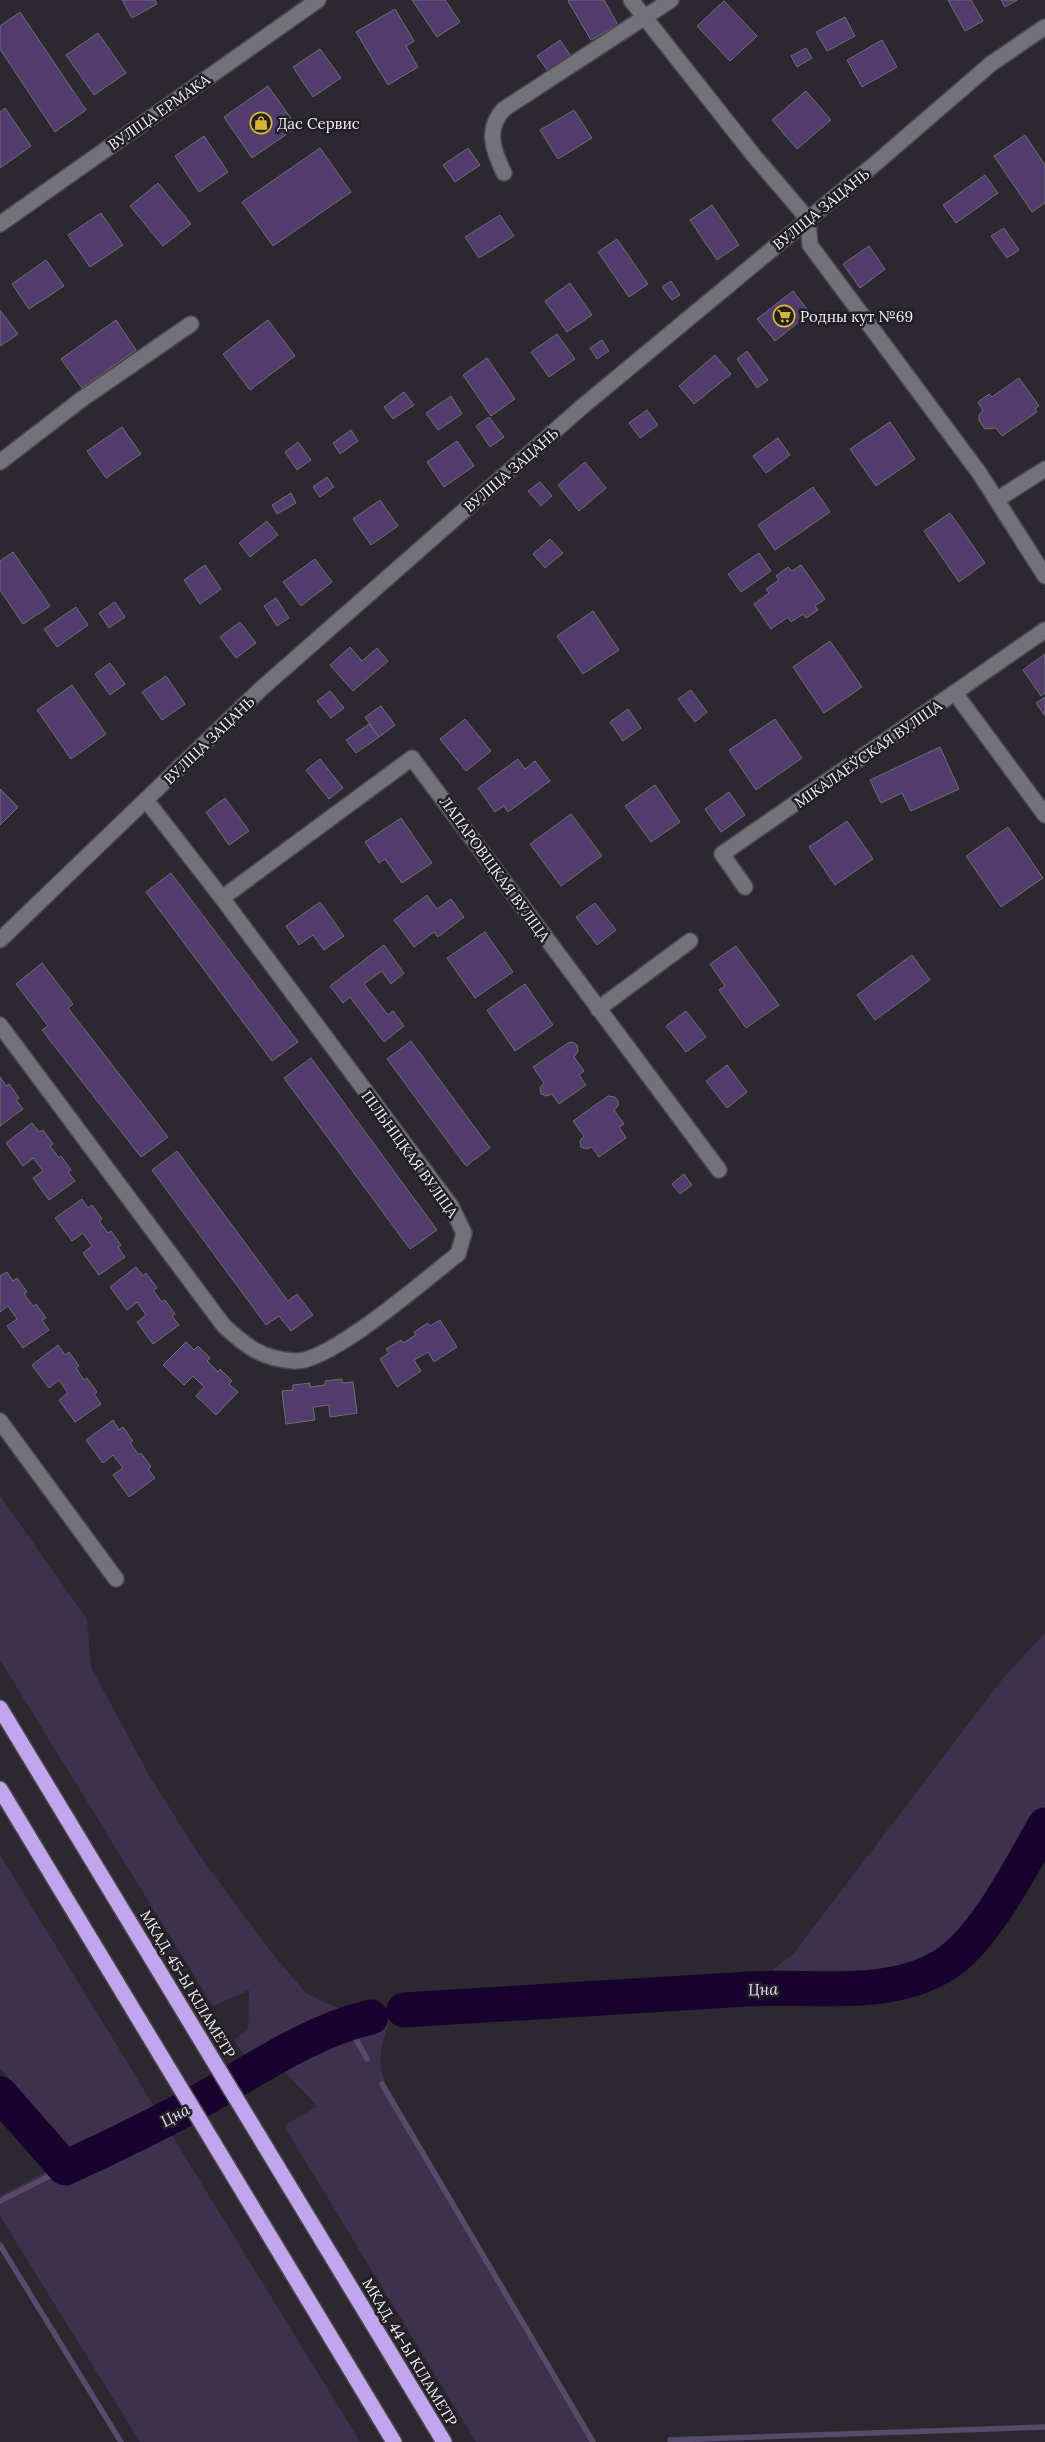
<svg xmlns="http://www.w3.org/2000/svg" width="1045" height="2442" font-family="Lora,serif">
  <rect width="100%" height="100%" fill="#2b292f"/>
  <!-- green -->
  <g fill="#3d314d">
    <path d="M0,1496L87,1619L91,1667L150,1777L200,1856L272,1953L306,1993L326,2003L344,2010L393,2011C384,2038 375,2055 385,2083L595,2442H476L284,2126L317,2106L282,2069L253,2068L234,2040L248,2030L249,1990L213,2006L0,1660Z"/>
    <polygon points="1045,1633 1045,1831 1002,1901 966,1945 946,1964 919,1979 888,1986 749,1989 794,1953 1004,1677"/>
    <polygon points="0,1855 359,2440 360,2442 140,2442 0,2216 0,2196 77,2155 0,2068"/>
  </g>
  <g fill="none" stroke-linecap="round" stroke-linejoin="round">
    <!-- stream -->
    <g stroke="#5a4a6a" stroke-width="5.5">
      <polyline points="347,2023 367,2059"/>
      <polyline points="382,2084 593,2442"/>
      <polyline points="0,2201 65,2168"/>
      <polyline points="0,2245 121,2442"/>
      <polyline points="670,2440 1045,2427"/>
    </g>
    <!-- river -->
    <g stroke="#18022e" stroke-width="35">
      <path d="M404,2010C518,2004 633,1996 748,1989C811,1985 888,2000 944,1965C984,1941 1022,1865 1045,1825"/>
      <path d="M0,2094L65,2168C113,2146 159,2124 205,2098C258,2068 311,2031 371,2017"/>
    </g>
  </g>
  <!-- building -->
  <g fill="#513c6d" stroke="#706d74">
    <polygon points="122,0 155,0 157,4 132,18"/>
    <polygon points="412,0 445,0 460,22 437,37"/>
    <polygon points="570,0 604,0 618,25 591,40 568,1"/>
    <polygon points="948,0 971,0 983,21 965,31"/>
    <polygon points="1001,0 1017,0 1005,7"/>
    <polygon points="724,1 757,36 730,61 697,26"/>
    <polygon points="395,9 414,41 406,46 418,67 388,85 356,32"/>
    <polygon points="20,12 86,110 55,132 0,49 0,26"/>
    <polygon points="845,17 855,36 827,51 816,32"/>
    <polygon points="98,33 126,73 94,95 66,55"/>
    <polygon points="560,40 571,56 548,71 537,56"/>
    <polygon points="882,40 897,67 862,87 847,60"/>
    <polygon points="806,48 812,58 797,67 791,56"/>
    <polygon points="320,49 341,78 313,97 293,67"/>
    <polygon points="268,86 297,127 252,158 224,117"/>
    <polygon points="806,91 831,120 797,149 772,120"/>
    <polygon points="5,108 31,146 0,168 0,112"/>
    <polygon points="574,110 592,138 558,159 540,130"/>
    <polygon points="1025,135 1045,165 1045,203 1032,212 994,156"/>
    <polygon points="204,136 228,172 199,192 175,156"/>
    <polygon points="320,148 351,192 273,246 242,202"/>
    <polygon points="468,148 480,165 455,182 443,165"/>
    <polygon points="985,175 998,193 956,223 943,205"/>
    <polygon points="158,183 191,224 163,246 130,206"/>
    <polygon points="712,205 739,245 717,260 690,220"/>
    <polygon points="101,213 123,245 90,267 68,235"/>
    <polygon points="500,215 514,236 479,258 465,237"/>
    <polygon points="1004,228 1019,250 1007,258 991,236"/>
    <polygon points="617,239 648,284 629,297 598,252"/>
    <polygon points="869,246 885,269 860,288 843,264"/>
    <polygon points="46,260 64,286 29,309 12,284"/>
    <polygon points="671,281 680,295 672,300 662,287"/>
    <polygon points="570,283 592,315 567,332 545,301"/>
    <polygon points="793,291 810,313 775,341 757,319"/>
    <polygon points="0,310 18,334 0,346"/>
    <polygon points="116,320 136,350 82,388 61,359"/>
    <polygon points="268,320 295,356 250,390 223,354"/>
    <polygon points="557,334 575,359 549,377 531,352"/>
    <polygon points="602,340 609,351 597,359 590,348"/>
    <polygon points="747,351 768,380 757,388 737,359"/>
    <polygon points="715,355 731,374 694,404 679,386"/>
    <polygon points="487,358 515,399 491,416 463,375"/>
    <polygon points="1019,378 1039,406 1035,409 1037,412 1002,436 996,428 985,429 979,420 979,415 983,410 978,402 989,394 992,397"/>
    <polygon points="404,392 414,405 393,419 384,407"/>
    <polygon points="451,396 462,414 438,430 426,413"/>
    <polygon points="647,410 658,425 640,438 629,423"/>
    <polygon points="489,417 504,437 490,447 476,426"/>
    <polygon points="890,422 915,459 876,486 850,449"/>
    <polygon points="122,427 141,454 106,478 87,451"/>
    <polygon points="351,430 358,441 340,454 333,443"/>
    <polygon points="778,438 790,455 766,473 753,456"/>
    <polygon points="457,441 474,466 444,487 427,462"/>
    <polygon points="298,442 311,460 297,470 285,452"/>
    <polygon points="585,462 606,488 579,511 558,485"/>
    <polygon points="327,477 334,487 320,497 313,487"/>
    <polygon points="540,482 552,496 541,506 528,491"/>
    <polygon points="813,487 830,512 775,550 758,525"/>
    <polygon points="291,493 296,503 277,514 272,505"/>
    <polygon points="380,500 398,526 371,545 353,519"/>
    <polygon points="950,513 985,563 959,582 924,531"/>
    <polygon points="267,521 278,535 250,557 239,543"/>
    <polygon points="550,539 563,553 545,568 533,554"/>
    <polygon points="13,552 50,606 23,624 0,590 0,561"/>
    <polygon points="759,553 771,571 741,592 728,574"/>
    <polygon points="315,559 332,582 301,606 283,582"/>
    <polygon points="205,565 221,589 200,604 184,580"/>
    <polygon points="801,565 825,599 815,606 818,610 806,618 803,614 791,622 788,617 771,629 754,604 769,593 766,589 779,580 776,576 788,567 792,571"/>
    <polygon points="276,598 289,618 277,626 264,606"/>
    <polygon points="115,602 125,617 109,628 99,613"/>
    <polygon points="76,607 88,625 57,647 44,629"/>
    <polygon points="593,611 619,650 583,674 557,636"/>
    <polygon points="240,622 256,643 236,658 220,637"/>
    <polygon points="830,641 862,687 824,713 793,667"/>
    <polygon points="350,647 362,661 377,648 388,661 353,691 330,665"/>
    <polygon points="1045,654 1045,693 1041,696 1023,670"/>
    <polygon points="110,663 125,684 110,695 95,674"/>
    <polygon points="166,676 185,704 162,720 142,692"/>
    <polygon points="72,685 106,734 71,759 37,710"/>
    <polygon points="691,690 707,712 695,722 678,699"/>
    <polygon points="330,691 344,708 331,718 317,701"/>
    <polygon points="1045,697 1045,716 1036,703"/>
    <polygon points="381,706 395,725 379,737 365,717"/>
    <polygon points="628,709 641,728 623,741 610,722"/>
    <polygon points="465,719 491,751 466,771 440,739"/>
    <polygon points="775,719 802,758 756,790 729,750"/>
    <polygon points="369,724 379,737 356,753 346,740"/>
    <polygon points="940,747 959,789 911,811 902,793 881,803 870,780"/>
    <polygon points="320,759 343,788 329,799 306,770"/>
    <polygon points="518,759 525,769 535,761 550,781 508,812 504,806 495,812 478,788"/>
    <polygon points="655,785 680,822 651,842 625,806"/>
    <polygon points="0,789 18,807 0,825"/>
    <polygon points="729,792 745,815 721,832 705,809"/>
    <polygon points="225,798 249,831 229,845 206,812"/>
    <polygon points="571,814 602,856 561,886 530,844"/>
    <polygon points="401,818 432,863 402,883 385,859 379,863 365,842"/>
    <polygon points="847,821 873,859 835,885 809,847"/>
    <polygon points="1008,827 1043,878 1001,907 966,856"/>
    <polygon points="171,873 298,1042 272,1061 146,892"/>
    <polygon points="427,895 437,909 451,899 464,917 438,937 434,932 414,947 394,920"/>
    <polygon points="320,902 344,936 324,950 313,935 299,945 286,926"/>
    <polygon points="595,903 616,930 597,945 576,917"/>
    <polygon points="485,932 513,972 475,998 447,958"/>
    <polygon points="384,945 404,973 391,984 382,971 364,984 388,1015 393,1011 404,1026 384,1042 350,997 343,1003 330,986"/>
    <polygon points="736,946 779,1005 746,1028 719,990 725,986 710,964"/>
    <polygon points="912,955 930,980 875,1020 857,995"/>
    <polygon points="42,963 73,1004 68,1008 168,1137 141,1157 42,1030 48,1026 16,984"/>
    <polygon points="525,984 553,1025 515,1051 487,1010"/>
    <polygon points="686,1011 706,1037 686,1052 666,1026"/>
    <polygon points="411,1041 490,1148 466,1166 387,1059"/>
    <polygon points="573,1042 577,1045 578,1051 574,1057 584,1071 579,1075 586,1085 559,1104 552,1094 546,1096 541,1094 540,1088 544,1083 533,1067 568,1043"/>
    <polygon points="311,1058 437,1230 410,1249 284,1078"/>
    <polygon points="727,1065 747,1092 727,1108 706,1081"/>
    <polygon points="0,1077 6,1086 9,1084 19,1098 16,1100 23,1109 0,1126"/>
    <polygon points="608,1096 615,1097 618,1101 618,1106 614,1110 624,1124 619,1127 626,1138 599,1157 592,1147 586,1149 581,1147 580,1141 584,1136 573,1121"/>
    <polygon points="32,1123 39,1132 43,1130 53,1144 50,1146 59,1158 61,1156 71,1170 68,1172 75,1181 49,1200 33,1178 43,1171 33,1158 23,1166 6,1143"/>
    <polygon points="177,1151 288,1301 297,1294 313,1315 291,1331 279,1316 266,1325 152,1170"/>
    <polygon points="684,1174 692,1185 680,1194 672,1184"/>
    <polygon points="82,1199 88,1208 92,1205 102,1219 99,1221 108,1233 111,1231 121,1245 118,1247 125,1257 99,1275 83,1253 92,1246 83,1233 72,1241 55,1218"/>
    <polygon points="136,1267 143,1276 146,1273 157,1288 153,1290 162,1302 165,1300 175,1314 172,1316 179,1325 153,1344 137,1322 146,1315 137,1302 127,1310 110,1287"/>
    <polygon points="7,1272 13,1281 17,1278 27,1292 24,1294 33,1306 36,1304 46,1318 42,1320 49,1330 23,1348 7,1326 17,1319 8,1306 0,1312 0,1276"/>
    <polygon points="440,1320 457,1347 434,1362 428,1352 414,1360 421,1371 397,1387 380,1359 389,1353 386,1349 401,1340 403,1343 416,1335 414,1332 428,1323 430,1326"/>
    <polygon points="186,1342 194,1350 198,1346 210,1358 207,1361 218,1372 220,1369 232,1381 229,1384 238,1392 216,1415 196,1396 204,1387 193,1376 184,1385 163,1365"/>
    <polygon points="58,1345 65,1355 69,1352 79,1366 76,1368 84,1380 87,1378 97,1392 94,1394 101,1404 75,1422 59,1400 68,1393 59,1380 49,1388 32,1365"/>
    <polygon points="342,1379 342,1383 353,1382 357,1413 330,1417 329,1405 313,1407 315,1420 286,1424 282,1391 293,1390 293,1385 310,1383 310,1387 325,1385 325,1381"/>
    <polygon points="113,1420 119,1430 123,1427 133,1441 130,1443 139,1455 141,1453 151,1467 148,1469 155,1478 129,1497 113,1475 123,1468 113,1455 103,1463 86,1440"/>
  </g>
  <g fill="none" stroke-linecap="round" stroke-linejoin="round">
    <!-- minor casing -->
    <g stroke="#4a474d" stroke-width="18">
      <g id="minor">
        <polyline points="631,0 755,157 808,219"/>
        <path d="M504,173C493,150 485,129 504,109L671,0"/>
        <polyline points="808,219 810,245 980,474 1045,576"/>
        <polyline points="0,224 318,0"/>
        <polyline points="0,462 82,399 191,324"/>
        <polyline points="998,499 1045,469"/>
        <polyline points="955,693 1045,815"/>
        <polyline points="745,887 722,854 1045,630"/>
        <polyline points="222,898 412,758 719,1170"/>
        <polyline points="0,940 262,688 583,406 876,163 992,63 1045,27"/>
        <polyline points="598,1009 690,941"/>
        <path d="M0,1025L224,1326C246,1346 262,1359 294,1361C329,1364 427,1278 458,1254L464,1233L451,1206L222,898L146,800"/>
        <polyline points="0,1421 116,1579"/>
      </g>
    </g>
    <!-- highway casing -->
    <g stroke="#4a474d" stroke-width="18">
      <g id="highway">
        <polyline points="0,1708 444,2442"/>
        <polyline points="0,1789 394,2442"/>
      </g>
    </g>
    <!-- minor -->
    <use href="#minor" stroke="#747279" stroke-width="15"/>
    <!-- highway -->
    <use href="#highway" stroke="#c2a6ed" stroke-width="15"/>
  </g>
  <!-- icons -->
  <defs>
    <g id="shop-ring" transform="scale(1.125)"><circle r="9.5" fill="#211f25" stroke="#d8b434" stroke-width="1.5"/><path d="M-5-2.5h2.3a2.7 3.5 0 0 1 5.4 0H5L5.5 6h-11ZM-1.5-2.5h3a1.5 2.3 0 0 0-3 0Z" fill="#d8b434"/></g>
    <g id="supermarket-ring" transform="scale(1.125)"><circle r="9.5" fill="#211f25" stroke="#d8b434" stroke-width="1.5"/><path d="M-6-5.5h2.5l.6 2H6L4.5 2H-2.5L-4.4-4H-6ZM-1.5 3.2a1.3 1.3 0 1 0 .1 0ZM3 3.2a1.3 1.3 0 1 0 .1 0Z" fill="#d8b434"/></g>
  </defs>
  <g fill-rule="evenodd">
    <use href="#shop-ring" x="261" y="123"/>
    <use href="#supermarket-ring" x="784" y="316"/>
  </g>
  <g text-anchor="middle" dominant-baseline="central" stroke-width="5" stroke-linejoin="round" paint-order="stroke">
    <!-- street labels -->
    <g font-size="15" fill="#f3f1f6" stroke="#211f25">
      <text transform="translate(159 112) rotate(-35)">ВУЛІЦА ЕРМАКА</text>
      <text transform="translate(821 209) rotate(-39)">ВУЛІЦА ЗАЦАНЬ</text>
      <text transform="translate(511 470) rotate(-41)">ВУЛІЦА ЗАЦАНЬ</text>
      <text transform="translate(209 740) rotate(-44)">ВУЛІЦА ЗАЦАНЬ</text>
      <text transform="translate(868 754) rotate(-35)">МІКАЛАЕЎСКАЯ ВУЛІЦА</text>
      <text transform="translate(495 869) rotate(54)">ЛАПАРОВІЦКАЯ ВУЛІЦА</text>
      <text transform="translate(410 1154) rotate(54)">ПІЛЬНІЦКАЯ ВУЛІЦА</text>
      <text transform="translate(188 1984) rotate(59)">МКАД, 45-Ы КІЛАМЕТР</text>
      <text transform="translate(410 2352) rotate(59)">МКАД, 44-Ы КІЛАМЕТР</text>
    </g>
    <!-- poi labels -->
    <g font-size="15" fill="#f3f1f6" stroke="#211f25" text-anchor="start">
      <text x="277" y="123">Дас Сервис</text>
      <text x="800" y="316">Родны кут №69</text>
    </g>
    <!-- water labels -->
    <g font-size="16" font-style="italic" fill="#e4d8f8" stroke="#211f25">
      <text transform="translate(763 1989) rotate(-2)">Цна</text>
      <text transform="translate(175 2115) rotate(-29)">Цна</text>
    </g>
  </g>
</svg>
